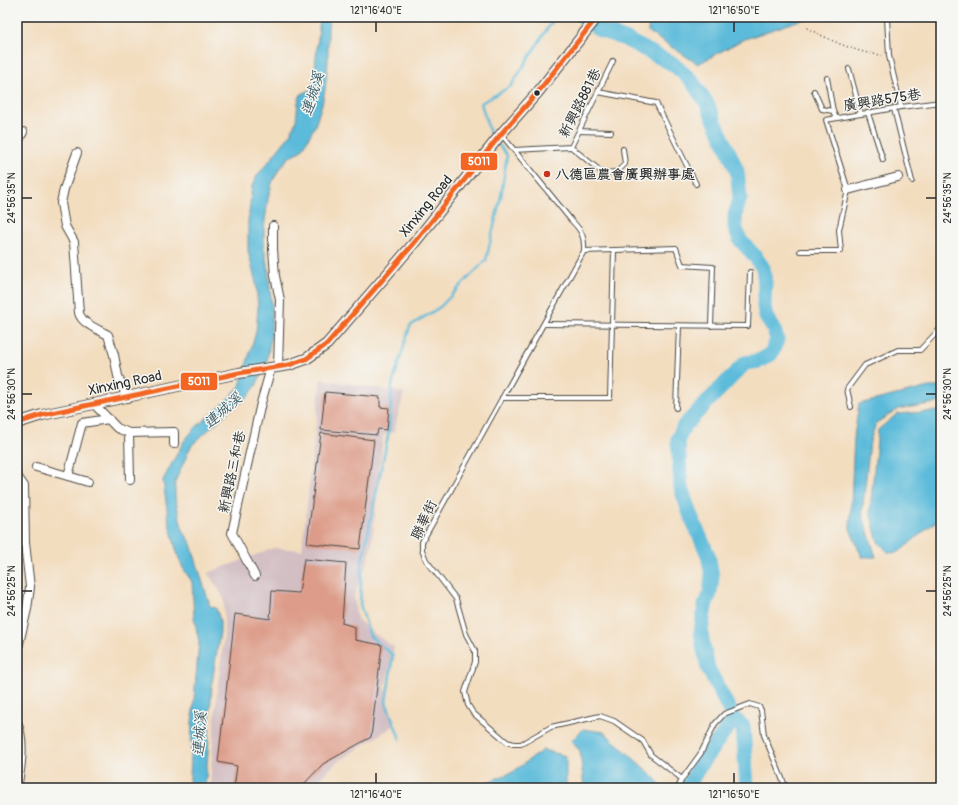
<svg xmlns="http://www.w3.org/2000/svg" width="958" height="805" font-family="Pangolin,'LXGW WenKai TC',sans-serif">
  <rect width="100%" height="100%" fill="#f6f6f2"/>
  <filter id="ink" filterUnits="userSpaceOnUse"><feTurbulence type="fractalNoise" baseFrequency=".025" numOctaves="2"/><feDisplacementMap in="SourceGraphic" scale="8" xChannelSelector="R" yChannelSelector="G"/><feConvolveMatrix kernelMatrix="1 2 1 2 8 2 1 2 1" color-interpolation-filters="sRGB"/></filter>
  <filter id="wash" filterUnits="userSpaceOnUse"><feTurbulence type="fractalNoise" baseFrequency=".012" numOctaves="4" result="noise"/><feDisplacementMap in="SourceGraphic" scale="16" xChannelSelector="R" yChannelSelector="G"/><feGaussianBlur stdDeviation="0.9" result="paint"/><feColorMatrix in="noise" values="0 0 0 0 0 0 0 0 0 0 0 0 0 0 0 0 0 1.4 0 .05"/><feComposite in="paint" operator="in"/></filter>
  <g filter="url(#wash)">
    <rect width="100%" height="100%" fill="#f3ddbf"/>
    <!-- industrial -->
    <polygon fill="#d2bec3" points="321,379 404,393 394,432 383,435 372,543 369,559 354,596 357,619 373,633 394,647 385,686 387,705 395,725 336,763 310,788 210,788 216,702 224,635 224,598 208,573 274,548 302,550"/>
    <!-- water -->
    <g fill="#5bbbda" stroke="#437382">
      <polygon points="320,17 330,17 328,28 328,61 325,90 322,104 315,126 302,150 288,158 278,171 272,183 268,199 264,228 264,248 268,268 272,308 271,336 267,361 256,386 246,399 230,410 191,446 175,482 175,498 183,531 190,541 210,606 216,608 220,620 220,632 212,683 208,753 205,788 188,788 190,779 192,723 199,642 194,617 192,582 183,568 178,556 169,523 163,480 184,441 196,427 229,398 240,386 256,332 258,308 256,283 248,251 248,222 252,186 257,176 290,135 296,121 298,102 301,94 313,89"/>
      <polygon points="649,17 809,17 742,40 698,64 648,32"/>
      <polygon points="929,387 941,387 941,402 899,409 876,423 870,441 862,513 876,557 862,557 850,529 854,436 859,404"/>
      <polygon points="941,411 941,517 899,552 889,553 878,542 870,511 878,430 897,414"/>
      <polygon points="583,729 604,732 653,776 663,788 584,788 580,751 571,741"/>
      <polygon points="543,750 566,756 566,788 482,788 485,783 513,772 530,759"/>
    </g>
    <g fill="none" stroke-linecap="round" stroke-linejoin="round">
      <!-- stream -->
      <g stroke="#5bbbda" stroke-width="2.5">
        <polyline points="493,138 490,134 481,103 511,86 547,29 556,17"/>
        <polyline points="400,739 386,702 393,655 370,636 360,604 362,562 389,431 392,385 410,326 440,307 486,260 501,196 507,155 498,144"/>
      </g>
      <!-- river -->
      <g stroke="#5bbbda" stroke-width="15">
        <polyline points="583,17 600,30 625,39 673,64 691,80 706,102 728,150 737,171 740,198 735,215 735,227 740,240 754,255 763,268 765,283 764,306 766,317 774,329 777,340 771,354 759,361 745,363 684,426 678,439 681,488 690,514 708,555 712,576 710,593 705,606 701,632 703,645 708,668 734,719 700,765 687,788"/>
        <polyline points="734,719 743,726 747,788"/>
      </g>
    </g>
    <g id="blocks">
      <!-- building -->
      <g fill="#dd9c89">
        <polygon points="325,392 380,397 380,407 389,408 387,430 378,429 377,435 321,430"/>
        <polygon points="321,433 374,440 360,549 307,543"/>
        <polygon points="304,559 346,563 342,623 355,627 355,640 382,645 371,737 323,764 300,788 234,788 237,766 218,762 235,614 270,619 272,591 299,593"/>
      </g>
    </g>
  </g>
  <g filter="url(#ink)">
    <use href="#blocks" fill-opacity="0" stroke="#494641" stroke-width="1"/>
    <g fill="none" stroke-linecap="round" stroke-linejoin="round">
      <!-- service casing -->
      <g stroke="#494641" stroke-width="6">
        <g id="service">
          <polyline points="887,17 889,56 901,107"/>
          <polyline points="849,69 861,114"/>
          <polyline points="827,78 833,111"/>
          <polyline points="814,91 822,109 833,111 836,118"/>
          <polyline points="598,92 656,103 696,184"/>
          <polyline points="894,109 912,181"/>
          <polyline points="868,113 883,160"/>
          <polyline points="579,131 611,132"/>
          <path d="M501,134L571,220C581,230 585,236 584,251L422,542V550L426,560L456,599L466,634L475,651V662L465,692L468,705L473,713L507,742L514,744H521L551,727L600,716L614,721L643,741L651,755L682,779"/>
          <polyline points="571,147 603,173 617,172 625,164 623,149"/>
          <polyline points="514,150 571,147 613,61"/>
          <polyline points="584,251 676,248 682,265 713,267 711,326"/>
          <polyline points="800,251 841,251 839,230 848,190 826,120 901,107 941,102"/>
          <polyline points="544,324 748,326 750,272"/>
          <polyline points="502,398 610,398 614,250"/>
          <polyline points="851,407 847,389 865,365 898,350 920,350 941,328"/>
          <polyline points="676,408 679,326"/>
          <polyline points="678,788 682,779 701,753 715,724 724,714 750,704 759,707 761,710 764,735 786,788"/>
        </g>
      </g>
      <!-- minor casing -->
      <g stroke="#494641" stroke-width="10">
        <g id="minor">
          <polyline points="17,143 23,132"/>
          <path d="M77,153L64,189L61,203L65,226L74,242L79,313C82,324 98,329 108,335L114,355L118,376L127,398"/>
          <polyline points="848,190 898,177"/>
          <polyline points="273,226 273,249 275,276 280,300 278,367"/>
          <polyline points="94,404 117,428 129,433 174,432 174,444"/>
          <polyline points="129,433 130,480"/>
          <polyline points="36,467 68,476 82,423 109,419"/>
          <polyline points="17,476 24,486 25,543 30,587 27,609 17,652"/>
          <polyline points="68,476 88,482"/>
          <polyline points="255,576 232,533 261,403 271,368"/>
          <path d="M17,722C25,742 21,767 17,788"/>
        </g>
      </g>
      <!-- tertiary casing -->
      <g stroke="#494641" stroke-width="12">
        <polyline id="tertiary" points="17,423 42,415 239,373 289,365 306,359 327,344 415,242 501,134 538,92 597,17"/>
      </g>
      <!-- path -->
      <path stroke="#494641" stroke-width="1.5" stroke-dasharray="1 3" stroke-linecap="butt" d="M807,28C830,40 856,53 882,55"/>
      <!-- service -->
      <use href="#service" stroke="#fff" stroke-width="4"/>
      <!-- minor -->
      <use href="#minor" stroke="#fff" stroke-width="8"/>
      <!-- tertiary -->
      <use href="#tertiary" stroke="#fff" stroke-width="10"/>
      <!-- bus-1 casing -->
      <g stroke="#f6f6f2" stroke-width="8">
        <polyline id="bus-1" points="17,423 42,415 239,373 289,365 306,359 327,344 415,242 501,134 538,92 597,17"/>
      </g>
      <!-- bus-1 -->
      <use href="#bus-1" stroke="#f26522" stroke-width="5"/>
    </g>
  </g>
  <!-- ticks -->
  <path fill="none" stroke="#2b2b2b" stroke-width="1.5" d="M376,22V32M734,22V32M22,198H32M926,198H936M22,394H32M926,394H936M22,591H32M926,591H936M376,773V783M734,773V783"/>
  <!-- markers -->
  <circle fill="#2b2b2b" stroke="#f6f6f2" stroke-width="1.5" cx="537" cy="93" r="3.5"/>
  <circle fill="#c8321e" stroke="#f6f6f2" stroke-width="1.5" cx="547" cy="174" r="4"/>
  <g text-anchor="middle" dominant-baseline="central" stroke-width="3" stroke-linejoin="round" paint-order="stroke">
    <!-- street labels -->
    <g font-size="14" fill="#2b2b2b" stroke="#f6f6f2">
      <text transform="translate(882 100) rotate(-9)">廣興路575巷</text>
      <text transform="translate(580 103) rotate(-63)">新興路881巷</text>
      <text transform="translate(426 206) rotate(-51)">Xinxing Road</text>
      <text transform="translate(125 383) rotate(-12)">Xinxing Road</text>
      <text transform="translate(232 472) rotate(-78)">新興路三和巷</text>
      <text transform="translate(424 520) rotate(-65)">聯華街</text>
    </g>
    <!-- poi labels -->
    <g font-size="14" font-weight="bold" fill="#2b2b2b" stroke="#f6f6f2" text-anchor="start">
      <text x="555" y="174">八德區農會廣興辦事處</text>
    </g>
    <!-- water labels -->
    <g font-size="15" font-style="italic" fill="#3c5d68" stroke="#f6f6f2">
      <text transform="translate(313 94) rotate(-74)">連城溪</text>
      <text transform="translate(223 411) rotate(-41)">連城溪</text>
      <text transform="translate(200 734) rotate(-87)">連城溪</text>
    </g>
  </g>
  <g stroke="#f6f6f2" stroke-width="1.5">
    <rect x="460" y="152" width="38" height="19" rx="4" fill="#f26522"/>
    <rect x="180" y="372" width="38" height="19" rx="4" fill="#f26522"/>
  </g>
  <g font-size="11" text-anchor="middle" font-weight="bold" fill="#fff">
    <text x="479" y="165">5011</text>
    <text x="199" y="385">5011</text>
  </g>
  <!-- margin -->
  <rect width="958" height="805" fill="none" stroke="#f6f6f2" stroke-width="44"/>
  <rect x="22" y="22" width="914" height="761" fill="none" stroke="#2b2b2b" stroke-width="1.5"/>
  <g font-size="10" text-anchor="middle" fill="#2b2b2b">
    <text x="376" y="14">121°16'40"E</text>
    <text x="734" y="14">121°16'50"E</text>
    <text transform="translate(11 198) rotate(-90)" y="4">24°56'35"N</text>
    <text transform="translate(947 198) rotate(-90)" y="4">24°56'35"N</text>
    <text transform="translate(11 394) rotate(-90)" y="4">24°56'30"N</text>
    <text transform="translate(947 394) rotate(-90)" y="4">24°56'30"N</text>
    <text transform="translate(11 591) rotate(-90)" y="4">24°56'25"N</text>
    <text transform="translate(947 591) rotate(-90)" y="4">24°56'25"N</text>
    <text x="376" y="798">121°16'40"E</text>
    <text x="734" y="798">121°16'50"E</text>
  </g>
</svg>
